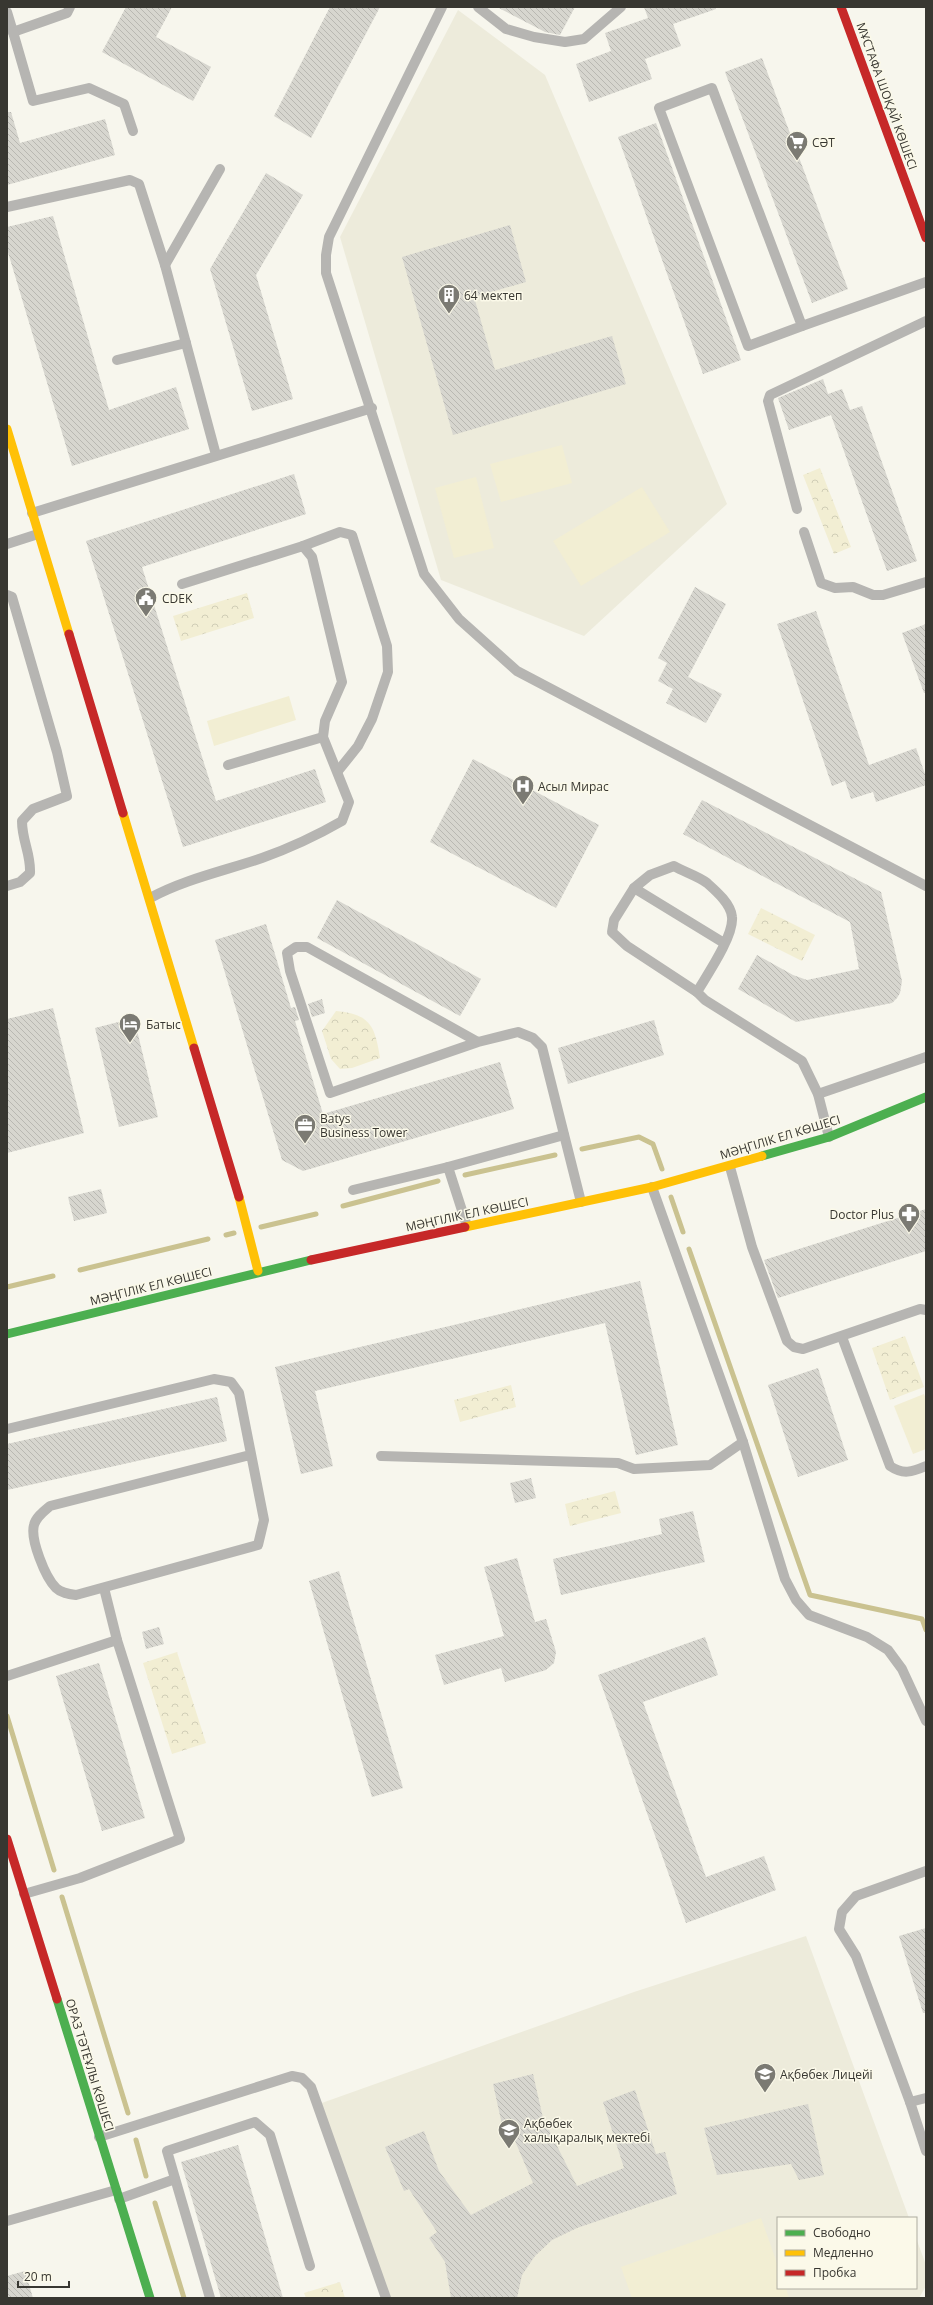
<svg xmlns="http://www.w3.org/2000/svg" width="933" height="2305" font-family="'Open Sans',sans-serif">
  <defs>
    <pattern id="park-crowns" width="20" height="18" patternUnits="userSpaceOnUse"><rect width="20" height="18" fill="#f2eed3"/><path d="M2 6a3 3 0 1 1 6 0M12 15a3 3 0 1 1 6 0" fill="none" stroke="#d0cdb6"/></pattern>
    <pattern id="building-back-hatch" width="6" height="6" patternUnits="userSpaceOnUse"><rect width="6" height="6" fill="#d7d6cf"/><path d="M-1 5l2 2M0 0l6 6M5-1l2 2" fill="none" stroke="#b9b8b2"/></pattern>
  </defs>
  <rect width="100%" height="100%" fill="#f7f6ed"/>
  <!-- built -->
  <g fill="#edebdb">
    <polygon points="458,10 545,75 727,504 584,636 441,580 340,237"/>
    <polygon points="806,1936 909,2218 778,2218 778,2288 916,2288 916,2238 926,2265 926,2286 919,2298 387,2298 319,2104 634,1992"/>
  </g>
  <!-- grass -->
  <g fill="#f2eed3">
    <polygon points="562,445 572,483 501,502 490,464"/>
    <polygon points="476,477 494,548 454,558 435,488"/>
    <polygon points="642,487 670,532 581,586 553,541"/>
    <polygon points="289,696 296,720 214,746 207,721"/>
    <polygon points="924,1394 926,1399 926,1449 913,1454 894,1406"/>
    <polygon points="761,2218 778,2266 778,2288 786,2288 789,2298 632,2298 621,2267"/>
  </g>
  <!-- park -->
  <g fill="url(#park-crowns)">
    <polygon points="820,468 851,547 834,554 803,475"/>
    <polygon points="247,593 254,618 181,641 173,616"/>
    <polygon points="761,908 815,935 802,961 748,934"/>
    <path d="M336,1011C371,1014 375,1027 380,1058L352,1068L340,1069L331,1059L322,1031Z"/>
    <polygon points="905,1336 924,1387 890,1400 872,1348"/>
    <polygon points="511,1385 516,1407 460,1422 454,1400"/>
    <polygon points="615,1491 621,1513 570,1526 565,1504"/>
    <polygon points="177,1652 206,1743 172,1754 143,1663"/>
    <polygon points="340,2282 345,2298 306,2298 304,2293"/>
  </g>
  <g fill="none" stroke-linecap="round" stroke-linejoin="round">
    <!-- stream -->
    <g stroke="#cac290" stroke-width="5">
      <polyline points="582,1149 639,1137 653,1144 662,1169"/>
      <polyline points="465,1175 555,1155"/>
      <polyline points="671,1197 683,1232"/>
      <polyline points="343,1206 438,1181"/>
      <polyline points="261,1227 316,1214"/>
      <polyline points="226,1235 234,1233"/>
      <polyline points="689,1249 810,1595 922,1619 926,1630"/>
      <polyline points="80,1270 208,1239"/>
      <polyline points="7,1287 53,1276"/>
      <polyline points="7,1716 54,1870"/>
      <polyline points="62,1897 128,2113"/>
      <polyline points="136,2140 146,2176"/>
      <polyline points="155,2203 184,2298"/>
    </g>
  </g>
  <!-- building -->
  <g fill="url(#building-back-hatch)">
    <polygon points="126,7 172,7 156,37 211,67 193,101 102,52"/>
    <polygon points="330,7 380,7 311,138 274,116"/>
    <polygon points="497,7 575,7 560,35 545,32"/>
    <polygon points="644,7 716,7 716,9 673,24 681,46 645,59 652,79 589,102 576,64 611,51 605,33 648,18"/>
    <polygon points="762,58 848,289 812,303 725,72"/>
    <polygon points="7,112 11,112 20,143 105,119 115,155 7,185"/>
    <polygon points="656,123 741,360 703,374 618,137"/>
    <polygon points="266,173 303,195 256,275 293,399 252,411 210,269"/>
    <polygon points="53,216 109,410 176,387 189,429 72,466 7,249 7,227"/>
    <polygon points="510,225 526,282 474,297 495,370 612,336 626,384 453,435 402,257"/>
    <polygon points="823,379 828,394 842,389 850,410 862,406 917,561 887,571 831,415 789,430 778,398"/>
    <polygon points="294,474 306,514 142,567 216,801 315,769 326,802 183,847 86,541"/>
    <polygon points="695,587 726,604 688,677 722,694 706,723 666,703 673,689 658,681 667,663 658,658"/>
    <polygon points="816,611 869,765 916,748 926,777 926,785 876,802 873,792 851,799 845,781 832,786 777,624"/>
    <polygon points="926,624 926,693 924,693 902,633"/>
    <polygon points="473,759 599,825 556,908 430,842"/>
    <polygon points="702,800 881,892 902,981 900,993 897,998 892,1003 796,1022 738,989 757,955 793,975 807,980 859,969 850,922 683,834"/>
    <polygon points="337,900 481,979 460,1016 317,938"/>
    <polygon points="266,924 291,1008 295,1007 299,1020 295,1021 323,1114 500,1062 514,1109 303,1171 282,1160 215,940"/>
    <polygon points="322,999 325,1013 312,1017 308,1004"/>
    <polygon points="53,1008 84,1133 7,1153 7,1019"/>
    <polygon points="134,1018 158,1117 119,1127 95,1028"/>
    <polygon points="654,1020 664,1055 568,1084 558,1048"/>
    <polygon points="101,1189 107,1213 74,1221 68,1197"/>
    <polygon points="926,1209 926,1251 778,1298 764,1260"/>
    <polygon points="640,1281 678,1445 636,1455 605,1323 315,1391 333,1466 301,1474 275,1367"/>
    <polygon points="818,1368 848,1460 798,1477 768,1385"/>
    <polygon points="217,1397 227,1441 7,1490 7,1444"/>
    <polygon points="531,1478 536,1498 515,1503 510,1483"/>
    <polygon points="693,1511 705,1562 561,1595 553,1559 662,1534 659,1519"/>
    <polygon points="517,1558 535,1622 546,1619 556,1652 554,1663 546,1670 505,1682 501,1668 444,1685 435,1655 504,1636 484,1567"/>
    <polygon points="339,1571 403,1788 372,1797 309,1581"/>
    <polygon points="159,1627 164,1644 146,1649 142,1632"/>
    <polygon points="705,1637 718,1675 643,1702 706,1877 764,1856 776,1890 686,1923 598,1675"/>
    <polygon points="99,1663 145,1818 102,1831 56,1676"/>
    <polygon points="926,1928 926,2013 923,2013 899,1936"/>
    <polygon points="533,2074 543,2118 577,2186 624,2168 603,2102 635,2090 656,2154 665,2152 677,2194 577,2228 552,2240 535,2256 522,2275 517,2298 451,2298 445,2262 429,2238 437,2232 409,2189 404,2191 385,2147 424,2131 439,2171 471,2215 533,2183 509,2127 503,2129 493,2084"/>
    <polygon points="808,2104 824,2175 799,2180 791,2164 717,2175 704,2128"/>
    <polygon points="238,2145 283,2298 221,2298 181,2162"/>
    <polygon points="25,2271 33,2298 7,2298 7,2276"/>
  </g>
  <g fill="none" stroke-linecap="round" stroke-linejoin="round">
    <!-- lane -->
    <g stroke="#b6b5b2" stroke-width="10">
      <polyline points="442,7 329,237 326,255 326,273 424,574 459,619 517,671 926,886"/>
      <polyline points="478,7 506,29 534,37 565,42 584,39 621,7"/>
      <polyline points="7,12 13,32 67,13 70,7"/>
      <polyline points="13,32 33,101 89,88 124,104 133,131"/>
      <polygon points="712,88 802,326 748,346 659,108"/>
      <polyline points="7,207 130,180 139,184 165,265 216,455"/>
      <polyline points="165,265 220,169"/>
      <polyline points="802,326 926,282"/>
      <polyline points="117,360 186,343"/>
      <polyline points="797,509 768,401 770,395 926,321"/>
      <polyline points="32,513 372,408"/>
      <polyline points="804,532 821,583 835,588 853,587 873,595 883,595 926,582"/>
      <polyline points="7,544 38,534"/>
      <polyline points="303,546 340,532 352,535 387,646 388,672 372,719 358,746 338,771"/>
      <path d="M7,595L12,597L57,752L67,796L33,809L22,821C22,841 31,854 30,873L20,882L7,886"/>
      <polyline points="228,765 323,737"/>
      <polyline points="634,888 614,920 612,932 627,946 697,992"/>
      <path d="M150,898C185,879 224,871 262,858C290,848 316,836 342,821L349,802L323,737L325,721L342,682L312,557L303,546L182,584"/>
      <path d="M724,943L634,888L650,875L674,866C684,872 698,876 707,883C716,891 731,904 732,917C734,936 707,975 697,992L705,1000L802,1061L818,1094L829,1137"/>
      <polyline points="478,1042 307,947 296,947 287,953 290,971 330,1093 478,1042 518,1032 533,1038 542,1047 581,1202"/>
      <polyline points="818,1094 926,1057"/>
      <polyline points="448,1167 564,1135"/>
      <polyline points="730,1167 752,1247 787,1341 794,1347 803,1349 920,1309 926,1310"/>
      <polyline points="652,1187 743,1442 785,1579 796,1600 809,1615 867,1637 888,1650 902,1669 926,1721"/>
      <polyline points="353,1190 448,1167 467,1226"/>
      <path d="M842,1337L890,1466C903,1475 912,1472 926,1466"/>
      <path d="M7,1429L214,1379L231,1382L239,1393L264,1520L258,1545L76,1595C68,1594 61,1593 56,1588C45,1577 30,1539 34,1525C36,1517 44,1511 50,1506L250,1455"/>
      <polyline points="381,1456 618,1463 634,1469 710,1465 743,1442"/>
      <polyline points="104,1588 117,1640"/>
      <polyline points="7,1676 117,1640 180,1839 80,1878 24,1894"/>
      <polyline points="926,1871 856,1896 842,1912 839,1929 856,1956 910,2102 926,2151"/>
      <polyline points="910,2102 926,2098"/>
      <polyline points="99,2137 292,2076 302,2078 311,2087 386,2298"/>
      <polyline points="119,2199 175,2179"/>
      <polyline points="7,2221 116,2190"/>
      <polyline points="210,2298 167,2151 255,2122 270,2135 310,2266"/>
    </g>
    <!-- fast -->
    <g stroke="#4caf50" stroke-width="9">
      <polyline points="762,1156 829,1137 926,1097"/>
      <polyline points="7,1334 311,1260"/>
      <polyline points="57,1999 150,2298"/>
    </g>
    <!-- slow -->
    <g stroke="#ffc107" stroke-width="9">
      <polyline points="7,429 69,634"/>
      <polyline points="123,813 194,1048"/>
      <polyline points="239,1197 258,1271"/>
      <polyline points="465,1227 652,1187 762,1156"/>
    </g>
    <!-- jam -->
    <g stroke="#c62828" stroke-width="9">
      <polyline points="841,7 926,238"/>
      <polyline points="69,634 123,813"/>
      <polyline points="194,1048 239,1197"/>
      <polyline points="311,1260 465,1227"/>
      <polyline points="7,1839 57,1999"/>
    </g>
  </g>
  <!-- icons -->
  <defs>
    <g id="supermarket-pin" transform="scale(1.15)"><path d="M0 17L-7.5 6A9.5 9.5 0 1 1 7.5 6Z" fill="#7b7a73" stroke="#fbf9e9"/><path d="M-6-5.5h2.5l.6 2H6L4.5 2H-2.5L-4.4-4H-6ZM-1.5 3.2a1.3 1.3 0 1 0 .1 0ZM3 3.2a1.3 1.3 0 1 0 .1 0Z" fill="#fff"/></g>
    <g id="building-pin" transform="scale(1.15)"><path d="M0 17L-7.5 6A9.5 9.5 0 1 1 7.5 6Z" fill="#7b7a73" stroke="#fbf9e9"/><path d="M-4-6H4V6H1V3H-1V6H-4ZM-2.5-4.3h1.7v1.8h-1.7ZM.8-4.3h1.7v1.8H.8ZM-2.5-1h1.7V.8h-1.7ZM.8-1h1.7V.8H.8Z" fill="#fff"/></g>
    <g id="civic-pin" transform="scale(1.15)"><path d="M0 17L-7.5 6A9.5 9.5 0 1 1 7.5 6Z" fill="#7b7a73" stroke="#fbf9e9"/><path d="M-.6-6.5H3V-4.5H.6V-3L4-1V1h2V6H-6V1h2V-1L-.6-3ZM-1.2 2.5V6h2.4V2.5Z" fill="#fff"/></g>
    <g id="hospital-pin" transform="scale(1.15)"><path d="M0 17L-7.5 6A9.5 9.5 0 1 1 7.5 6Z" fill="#7b7a73" stroke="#fbf9e9"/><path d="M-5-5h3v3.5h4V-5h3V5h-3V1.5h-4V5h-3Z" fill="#fff"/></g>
    <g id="hotel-pin" transform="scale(1.15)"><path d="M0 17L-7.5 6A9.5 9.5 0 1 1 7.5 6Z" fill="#7b7a73" stroke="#fbf9e9"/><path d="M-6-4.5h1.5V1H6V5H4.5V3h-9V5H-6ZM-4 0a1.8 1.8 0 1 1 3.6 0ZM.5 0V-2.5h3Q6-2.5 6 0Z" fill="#fff"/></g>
    <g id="office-pin" transform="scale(1.15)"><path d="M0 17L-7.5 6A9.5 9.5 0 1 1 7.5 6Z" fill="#7b7a73" stroke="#fbf9e9"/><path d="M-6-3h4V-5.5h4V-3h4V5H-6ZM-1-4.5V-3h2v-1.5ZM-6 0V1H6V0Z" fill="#fff"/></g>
    <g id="pharmacy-pin" transform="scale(1.15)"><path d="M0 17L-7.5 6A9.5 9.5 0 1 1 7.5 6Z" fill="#7b7a73" stroke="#fbf9e9"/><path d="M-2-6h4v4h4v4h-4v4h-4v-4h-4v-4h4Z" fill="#fff"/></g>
    <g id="school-pin" transform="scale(1.15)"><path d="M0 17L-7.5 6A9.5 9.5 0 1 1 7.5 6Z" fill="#7b7a73" stroke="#fbf9e9"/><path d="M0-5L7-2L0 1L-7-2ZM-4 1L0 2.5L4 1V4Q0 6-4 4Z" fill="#fff"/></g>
  </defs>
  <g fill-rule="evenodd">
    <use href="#supermarket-pin" x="797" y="142"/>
    <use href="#building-pin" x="449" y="295"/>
    <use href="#civic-pin" x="146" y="598"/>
    <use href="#hospital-pin" x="523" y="786"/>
    <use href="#hotel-pin" x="130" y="1024"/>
    <use href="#office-pin" x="305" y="1125"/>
    <use href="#pharmacy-pin" x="909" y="1214"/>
    <use href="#school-pin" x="765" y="2074"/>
    <use href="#school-pin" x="509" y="2130"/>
  </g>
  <g text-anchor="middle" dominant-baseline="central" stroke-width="3" stroke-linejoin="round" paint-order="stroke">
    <!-- street labels -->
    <g font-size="12" fill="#383731" stroke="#fbf9e9">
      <text transform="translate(887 96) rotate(70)">МҰСТАФА ШОҚАЙ КӨШЕСІ</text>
      <text transform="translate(780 1137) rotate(-17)">МӘҢГІЛІК ЕЛ КӨШЕСІ</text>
      <text transform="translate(467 1214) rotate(-12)">МӘҢГІЛІК ЕЛ КӨШЕСІ</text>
      <text transform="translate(151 1286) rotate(-14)">МӘҢГІЛІК ЕЛ КӨШЕСІ</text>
      <text transform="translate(90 2065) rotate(73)">ОРАЗ ТӘТЕҰЛЫ КӨШЕСІ</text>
    </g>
    <!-- poi labels -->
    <g font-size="12" fill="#383731" stroke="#fbf9e9" text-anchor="start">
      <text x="812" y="142">СӘТ</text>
      <text x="464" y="295">64 мектеп</text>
      <text x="162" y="598">CDEK</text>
      <text x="538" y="786">Асыл Мирас</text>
      <text x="146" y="1024">Батыс</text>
      <text x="320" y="1118">Batys<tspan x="320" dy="14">Business Tower</tspan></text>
      <text x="894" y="1214" text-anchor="end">Doctor Plus</text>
      <text x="780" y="2074">Ақбөбек Лицейі</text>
      <text x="524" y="2123">Ақбөбек<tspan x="524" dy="14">халықаралық мектебі</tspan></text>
    </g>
  </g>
  <!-- border -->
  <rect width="933" height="2305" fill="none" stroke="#383731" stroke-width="16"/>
  <!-- legend -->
  <rect x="777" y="2217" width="140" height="72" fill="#fbf9e9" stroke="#adab9f"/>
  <rect x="785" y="2230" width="20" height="6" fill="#4caf50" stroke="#adab9f"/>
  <text x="813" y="2237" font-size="12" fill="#383731">Свободно</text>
  <rect x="785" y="2250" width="20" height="6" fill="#ffc107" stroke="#adab9f"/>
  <text x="813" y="2257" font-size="12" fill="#383731">Медленно</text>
  <rect x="785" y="2270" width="20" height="6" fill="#c62828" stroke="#adab9f"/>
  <text x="813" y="2277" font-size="12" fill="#383731">Пробка</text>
  <!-- scale -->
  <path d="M18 2281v6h51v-6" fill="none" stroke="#383731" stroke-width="2"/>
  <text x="24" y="2281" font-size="12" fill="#383731" stroke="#fbf9e9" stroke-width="3" paint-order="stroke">20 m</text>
</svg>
